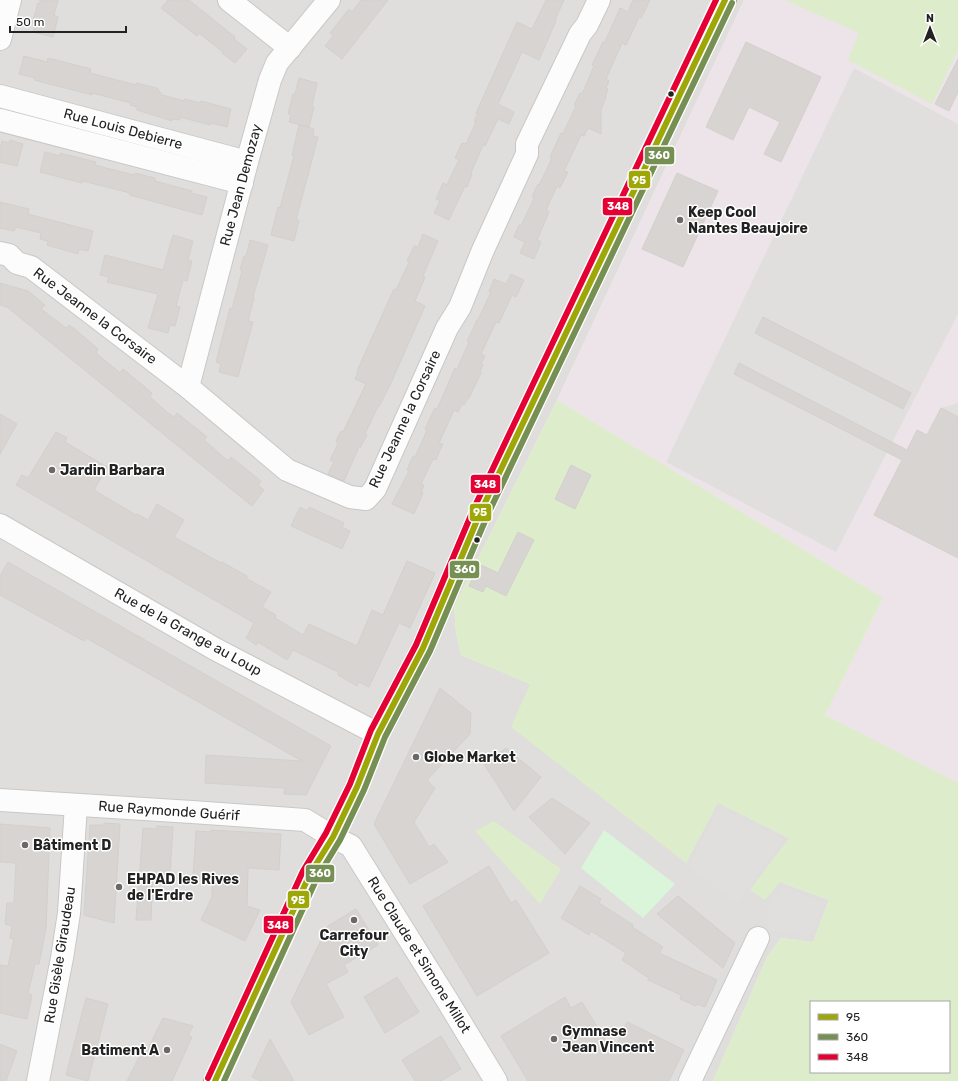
<svg xmlns="http://www.w3.org/2000/svg" width="958" height="1081" font-family="Rubik,sans-serif">
  <rect width="100%" height="100%" fill="#f0eeeb"/>
  <!-- residential -->
  <polygon fill="#dfdedc" points="0,0 744,0 557,400 454,607 456,633 461,655 530,684 686,863 717,802 789,838 780,882 829,900 813,942 781,938 767,957 713,1081 0,1081"/>
  <!-- industrial -->
  <polygon fill="#ede4e9" points="744,0 958,0 958,785 825,715 883,598 557,400"/>
  <!-- grass -->
  <g fill="#ddeccb" fill-rule="evenodd">
    <polygon points="785,0 958,0 958,51 932,104 848,60 859,33"/>
    <path d="M557,400L883,598L825,715L958,783V1081H713L767,957L781,938L813,942L829,900L780,882L765,900L750,890L789,838L718,803L686,863L511,727L530,684L461,655L456,633L454,607ZM811,1002H949V1072H811Z"/>
    <polygon points="494,821 561,869 540,904 475,831"/>
  </g>
  <!-- park -->
  <polygon fill="#daf5da" points="604,830 675,884 643,918 581,868"/>
  <!-- parking -->
  <g fill="#e0dfde">
    <polygon points="854,68 958,124 958,314 836,552 666,462"/>
    <polygon points="958,403 958,437 933,424 941,408"/>
    <polygon points="719,806 783,839 737,903 689,866"/>
    <polygon points="783,887 823,902 810,937 792,932 784,934 770,930 768,907"/>
  </g>
  <!-- building -->
  <g fill="#d7d4d2" stroke="#d3d0cc">
    <polygon points="40,0 58,0 54,15 58,17 53,37 33,32 35,24 32,24 38,3 40,4"/>
    <polygon points="168,0 189,0 235,37 234,39 247,49 235,63 222,53 223,52 199,33 197,36 161,8"/>
    <polygon points="361,0 388,0 342,59 325,46 333,36 330,33 349,9 352,12"/>
    <polygon points="546,0 564,0 555,20 556,21 539,60 522,52 498,104 514,112 509,124 498,119 485,146 483,145 471,173 472,174 467,187 465,186 449,220 434,213 440,201 436,199 443,183 447,185 453,172 459,160 455,158 462,143 466,144 476,122 474,121 478,113 476,113 517,22 532,29"/>
    <polygon points="633,0 650,0 641,18 639,17 626,45 622,43 606,79 609,81 606,88 608,89 605,97 606,97 601,110 601,134 588,128 584,136 581,135 564,171 568,172 560,188 557,186 546,210 549,212 537,240 541,242 534,259 520,253 525,242 514,237 519,225 521,226 534,198 532,197 535,190 538,184 539,185 546,171 552,158 550,157 561,133 563,134 576,106 574,105 580,93 582,94 594,66 592,65 603,42 605,42 620,8 628,12"/>
    <polygon points="746,42 821,77 781,162 764,154 780,122 749,107 733,140 706,127"/>
    <polygon points="24,56 47,62 48,58 91,69 90,73 136,85 136,83 157,88 162,95 185,101 185,99 200,103 201,101 231,109 227,127 211,123 210,125 180,117 180,120 172,119 172,121 137,110 137,107 130,105 131,103 92,93 92,95 34,80 35,78 19,74"/>
    <polygon points="958,59 958,92 949,111 935,104"/>
    <polygon points="299,78 317,83 312,106 314,107 309,127 289,122 291,115 288,114 293,94 295,94"/>
    <polygon points="299,125 314,129 313,136 318,137 296,220 299,220 294,241 271,235 278,207 280,208 294,156 292,155"/>
    <polygon points="10,140 23,144 17,166 0,162 0,149 2,141 9,143"/>
    <polygon points="45,152 60,156 60,153 96,162 95,165 110,169 134,175 135,173 155,178 155,181 192,191 191,193 207,197 202,215 130,195 130,193 83,181 82,183 40,172"/>
    <polygon points="677,173 718,191 683,267 642,249"/>
    <polygon points="0,202 29,209 28,214 93,231 88,251 79,249 78,254 64,250 47,245 48,241 40,239 41,233 16,227 14,231 0,228"/>
    <polygon points="423,234 438,241 423,276 425,277 415,301 425,306 391,383 379,407 378,406 365,434 367,435 360,448 359,447 344,481 328,474 334,462 330,460 338,444 336,441 341,431 343,432 366,384 355,379 358,372 357,371 394,289 396,290 409,262 407,261 414,246 418,247"/>
    <polygon points="173,235 193,241 188,260 192,261 187,281 183,280 176,306 180,307 175,326 170,325 168,333 148,328 158,294 107,282 109,277 100,275 105,255 163,270"/>
    <polygon points="250,240 268,245 253,297 254,298 248,321 253,322 238,377 219,372 221,364 216,362 230,308 232,309 242,271 240,270 244,256 246,256"/>
    <polygon points="511,274 524,280 516,297 512,295 499,323 496,322 481,354 485,356 481,364 483,365 480,372 481,373 469,398 468,398 464,405 462,404 458,412 454,410 439,443 443,444 439,452 436,460 433,459 421,484 424,485 421,493 423,493 414,514 392,504 409,471 407,470 413,456 415,457 421,444 427,430 425,429 435,408 437,409 455,368 457,369 469,342 467,341 471,333 477,320 478,320 491,292 489,292 494,279 506,284"/>
    <polygon points="0,283 28,291 45,305 41,309 66,328 69,325 76,330 98,349 96,353 120,373 123,369 152,393 150,397 167,412 174,417 177,413 207,437 204,440 228,461 231,457 261,481 258,485 264,490 252,506 7,307 0,305"/>
    <polygon points="763,317 911,393 903,409 755,333"/>
    <polygon points="739,363 907,450 917,430 927,435 941,408 958,417 958,558 874,515 902,460 734,374"/>
    <polygon points="0,414 17,424 0,454"/>
    <polygon points="56,432 67,438 65,442 107,467 94,490 136,515 137,514 148,520 157,504 184,520 174,537 221,563 222,562 247,576 246,578 271,592 262,607 276,615 275,618 303,635 309,624 357,646 372,610 383,615 407,561 435,573 410,628 399,623 369,687 359,682 357,686 338,675 338,672 293,650 287,660 258,642 256,645 246,638 254,623 16,485 22,475 28,478"/>
    <polygon points="571,465 591,475 575,509 555,499"/>
    <polygon points="300,507 307,511 309,507 344,523 342,527 350,531 342,549 291,526"/>
    <polygon points="518,532 534,540 506,596 486,586 483,592 469,586 479,564 498,573"/>
    <polygon points="8,562 331,746 306,795 284,794 285,788 205,783 206,755 302,761 86,638 84,641 0,595 0,576"/>
    <polygon points="440,688 471,713 470,734 427,780 435,788 414,822 429,847 434,844 448,862 410,884 374,824"/>
    <polygon points="506,748 541,777 514,811 484,764"/>
    <polygon points="552,798 590,823 565,854 529,817"/>
    <polygon points="104,823 120,824 114,923 84,915 90,825 104,825"/>
    <polygon points="0,824 50,828 46,929 39,964 35,964 28,994 32,995 27,1019 0,1013 0,965 8,966 14,939 10,938 12,926 5,924 7,903 14,903 16,863 0,862"/>
    <polygon points="157,826 173,827 170,875 153,874 151,920 136,920 143,828 157,829"/>
    <polygon points="211,830 281,834 279,870 248,868 247,906 260,910 245,941 201,920 212,897 212,878 193,877 196,831 211,832"/>
    <polygon points="489,866 511,903 516,900 549,953 477,996 423,906"/>
    <polygon points="580,886 601,899 599,903 633,925 632,927 663,947 659,953 717,980 705,1007 697,1004 696,1006 680,999 681,995 648,980 649,978 622,960 626,953 591,931 589,935 561,918"/>
    <polygon points="678,896 735,943 723,968 657,914"/>
    <polygon points="356,909 378,945 344,965 348,972 326,984 344,1017 309,1035 291,1002 328,926"/>
    <polygon points="397,977 419,1012 385,1033 364,997"/>
    <polygon points="565,997 571,1008 582,1002 613,1053 627,1022 684,1050 669,1081 528,1081 501,1036"/>
    <polygon points="86,998 108,1004 88,1081 66,1075"/>
    <polygon points="163,1018 193,1026 188,1036 192,1037 172,1081 127,1081 143,1049 147,1051"/>
    <polygon points="441,1036 461,1069 441,1081 415,1081 402,1060"/>
    <polygon points="270,1039 294,1081 260,1081 252,1077"/>
    <polygon points="0,1044 17,1051 6,1081 0,1081"/>
  </g>
  <g fill="none" stroke-linecap="round" stroke-linejoin="round">
    <!-- minor casing -->
    <g stroke="#c9c8c7" stroke-width="24">
      <g id="minor">
        <polyline points="229,0 290,48"/>
        <polyline points="0,39 10,0"/>
        <polyline points="0,96 247,162"/>
        <polyline points="0,120 242,183"/>
        <polyline points="0,253 9,255 17,263 31,267 188,387 287,470 350,497 366,499 375,489 447,328 460,307 483,250 527,154 527,144 580,34 587,25 599,0"/>
        <polyline points="188,387 247,162 270,80 277,63 329,0"/>
        <polyline points="0,525 215,649 378,734"/>
        <polyline points="0,800 192,812 305,820 333,837 351,846 447,1000 496,1081"/>
        <polyline points="38,1081 62,958 69,913 76,805"/>
        <polyline points="690,1081 758,938"/>
      </g>
    </g>
    <!-- major casing -->
    <g stroke="#a79c86" stroke-width="24">
      <polyline id="major" points="215,1081 310,874 333,837 357,787 378,734 423,648 481,511 725,0"/>
    </g>
    <!-- minor -->
    <use href="#minor" stroke="#fdfcfc" stroke-width="22"/>
    <!-- major -->
    <use href="#major" stroke="#f3ede7" stroke-width="22"/>
    <!-- bus-1 casing -->
    <g stroke="#fff" stroke-width="9">
      <polyline id="bus-1" points="215,1081 310,874 333,837 357,787 378,734 423,648 481,511 725,0"/>
    </g>
    <!-- bus-2 casing -->
    <g stroke="#fff" stroke-width="9">
      <polyline id="bus-2" points="224,1081 317,878 340,840 364,790 385,737 430,651 488,514 732,3"/>
    </g>
    <!-- bus-3 casing -->
    <g stroke="#fff" stroke-width="9">
      <polyline id="bus-3" points="208,1078 303,871 326,833 350,784 371,730 416,645 474,508 716,0"/>
    </g>
    <!-- bus-1 -->
    <use href="#bus-1" stroke="#9ea708" stroke-width="6"/>
    <!-- bus-2 -->
    <use href="#bus-2" stroke="#768f53" stroke-width="6"/>
    <!-- bus-3 -->
    <use href="#bus-3" stroke="#e40134" stroke-width="6"/>
  </g>
  <!-- markers -->
  <g fill="#222" stroke="#fff" stroke-width="1.5">
    <circle cx="671" cy="94" r="3.5"/>
    <circle cx="477" cy="540" r="3.5"/>
  </g>
  <g fill="#6a6968" stroke="#fff" stroke-width="1.5">
    <circle cx="680" cy="220" r="4"/>
    <circle cx="52" cy="470" r="4"/>
    <circle cx="416" cy="757" r="4"/>
    <circle cx="25" cy="845" r="4"/>
    <circle cx="119" cy="887" r="4"/>
    <circle cx="354" cy="920" r="4"/>
    <circle cx="554" cy="1039" r="4"/>
    <circle cx="167" cy="1050" r="4"/>
  </g>
  <g text-anchor="middle" dominant-baseline="central" stroke-width="3" stroke-linejoin="round" paint-order="stroke">
    <!-- street labels -->
    <g font-size="14" fill="#222" stroke="#fff">
      <text transform="translate(123 129) rotate(15)">Rue Louis Debierre</text>
      <text transform="translate(241 185) rotate(-75)">Rue Jean Demozay</text>
      <text transform="translate(95 316) rotate(37)">Rue Jeanne la Corsaire</text>
      <text transform="translate(405 419) rotate(-65)">Rue Jeanne la Corsaire</text>
      <text transform="translate(188 632) rotate(29)">Rue de la Grange au Loup</text>
      <text transform="translate(169 811) rotate(4)">Rue Raymonde Guérif</text>
      <text transform="translate(60 955) rotate(-81)">Rue Gisèle Giraudeau</text>
      <text transform="translate(419 955) rotate(58)">Rue Claude et Simone Millot</text>
    </g>
    <!-- poi labels -->
    <g font-size="14" font-weight="bold" fill="#222" stroke="#fff" text-anchor="start">
      <text x="688" y="212">Keep Cool<tspan x="688" dy="16">Nantes Beaujoire</tspan></text>
      <text x="60" y="470">Jardin Barbara</text>
      <text x="424" y="757">Globe Market</text>
      <text x="33" y="845">Bâtiment D</text>
      <text x="127" y="879">EHPAD les Rives<tspan x="127" dy="16">de l'Erdre</tspan></text>
      <text x="354" y="935" text-anchor="middle">Carrefour<tspan x="354" dy="16">City</tspan></text>
      <text x="562" y="1031">Gymnase<tspan x="562" dy="16">Jean Vincent</tspan></text>
      <text x="159" y="1050" text-anchor="end">Batiment A</text>
    </g>
  </g>
  <g stroke="#fff" stroke-width="1.5">
    <rect x="644" y="146" width="31" height="19" rx="4" fill="#768f53"/>
    <rect x="628" y="170" width="23" height="19" rx="4" fill="#9ea708"/>
    <rect x="602" y="197" width="31" height="19" rx="4" fill="#e40134"/>
    <rect x="470" y="474" width="31" height="20" rx="4" fill="#e40134"/>
    <rect x="469" y="503" width="23" height="19" rx="4" fill="#9ea708"/>
    <rect x="449" y="560" width="31" height="19" rx="4" fill="#768f53"/>
    <rect x="305" y="864" width="30" height="19" rx="4" fill="#768f53"/>
    <rect x="287" y="890" width="23" height="19" rx="4" fill="#9ea708"/>
    <rect x="263" y="915" width="31" height="19" rx="4" fill="#e40134"/>
  </g>
  <g font-size="11" text-anchor="middle" font-weight="bold" fill="#fff">
    <text x="659" y="159">360</text>
    <text x="639" y="184">95</text>
    <text x="618" y="210">348</text>
    <text x="485" y="488">348</text>
    <text x="480" y="516">95</text>
    <text x="465" y="573">360</text>
    <text x="320" y="877">360</text>
    <text x="298" y="904">95</text>
    <text x="278" y="929">348</text>
  </g>
  <!-- legend -->
  <rect x="810" y="1001" width="140" height="72" fill="#ffffff" stroke="#a7a7a7"/>
  <rect x="818" y="1014" width="20" height="6" fill="#9ea708" stroke="#a7a7a7"/>
  <text x="846" y="1021" font-size="12" fill="#222222">95</text>
  <rect x="818" y="1034" width="20" height="6" fill="#768f53" stroke="#a7a7a7"/>
  <text x="846" y="1041" font-size="12" fill="#222222">360</text>
  <rect x="818" y="1054" width="20" height="6" fill="#e40134" stroke="#a7a7a7"/>
  <text x="846" y="1061" font-size="12" fill="#222222">348</text>
  <!-- north arrow -->
  <g transform="translate(930 28)" stroke="#ffffff" stroke-width="3" paint-order="stroke">
  <path d="M0-3L7 15L0 10L-7 15Z" fill="#222222"/>
  <text y="-6" font-size="11" font-weight="bold" text-anchor="middle" fill="#222222">N</text>
  </g>
  <!-- scale -->
  <path d="M10 26v6h116v-6" fill="none" stroke="#222222" stroke-width="2"/>
  <text x="16" y="26" font-size="12" fill="#222222" stroke="#ffffff" stroke-width="3" paint-order="stroke">50 m</text>
</svg>
